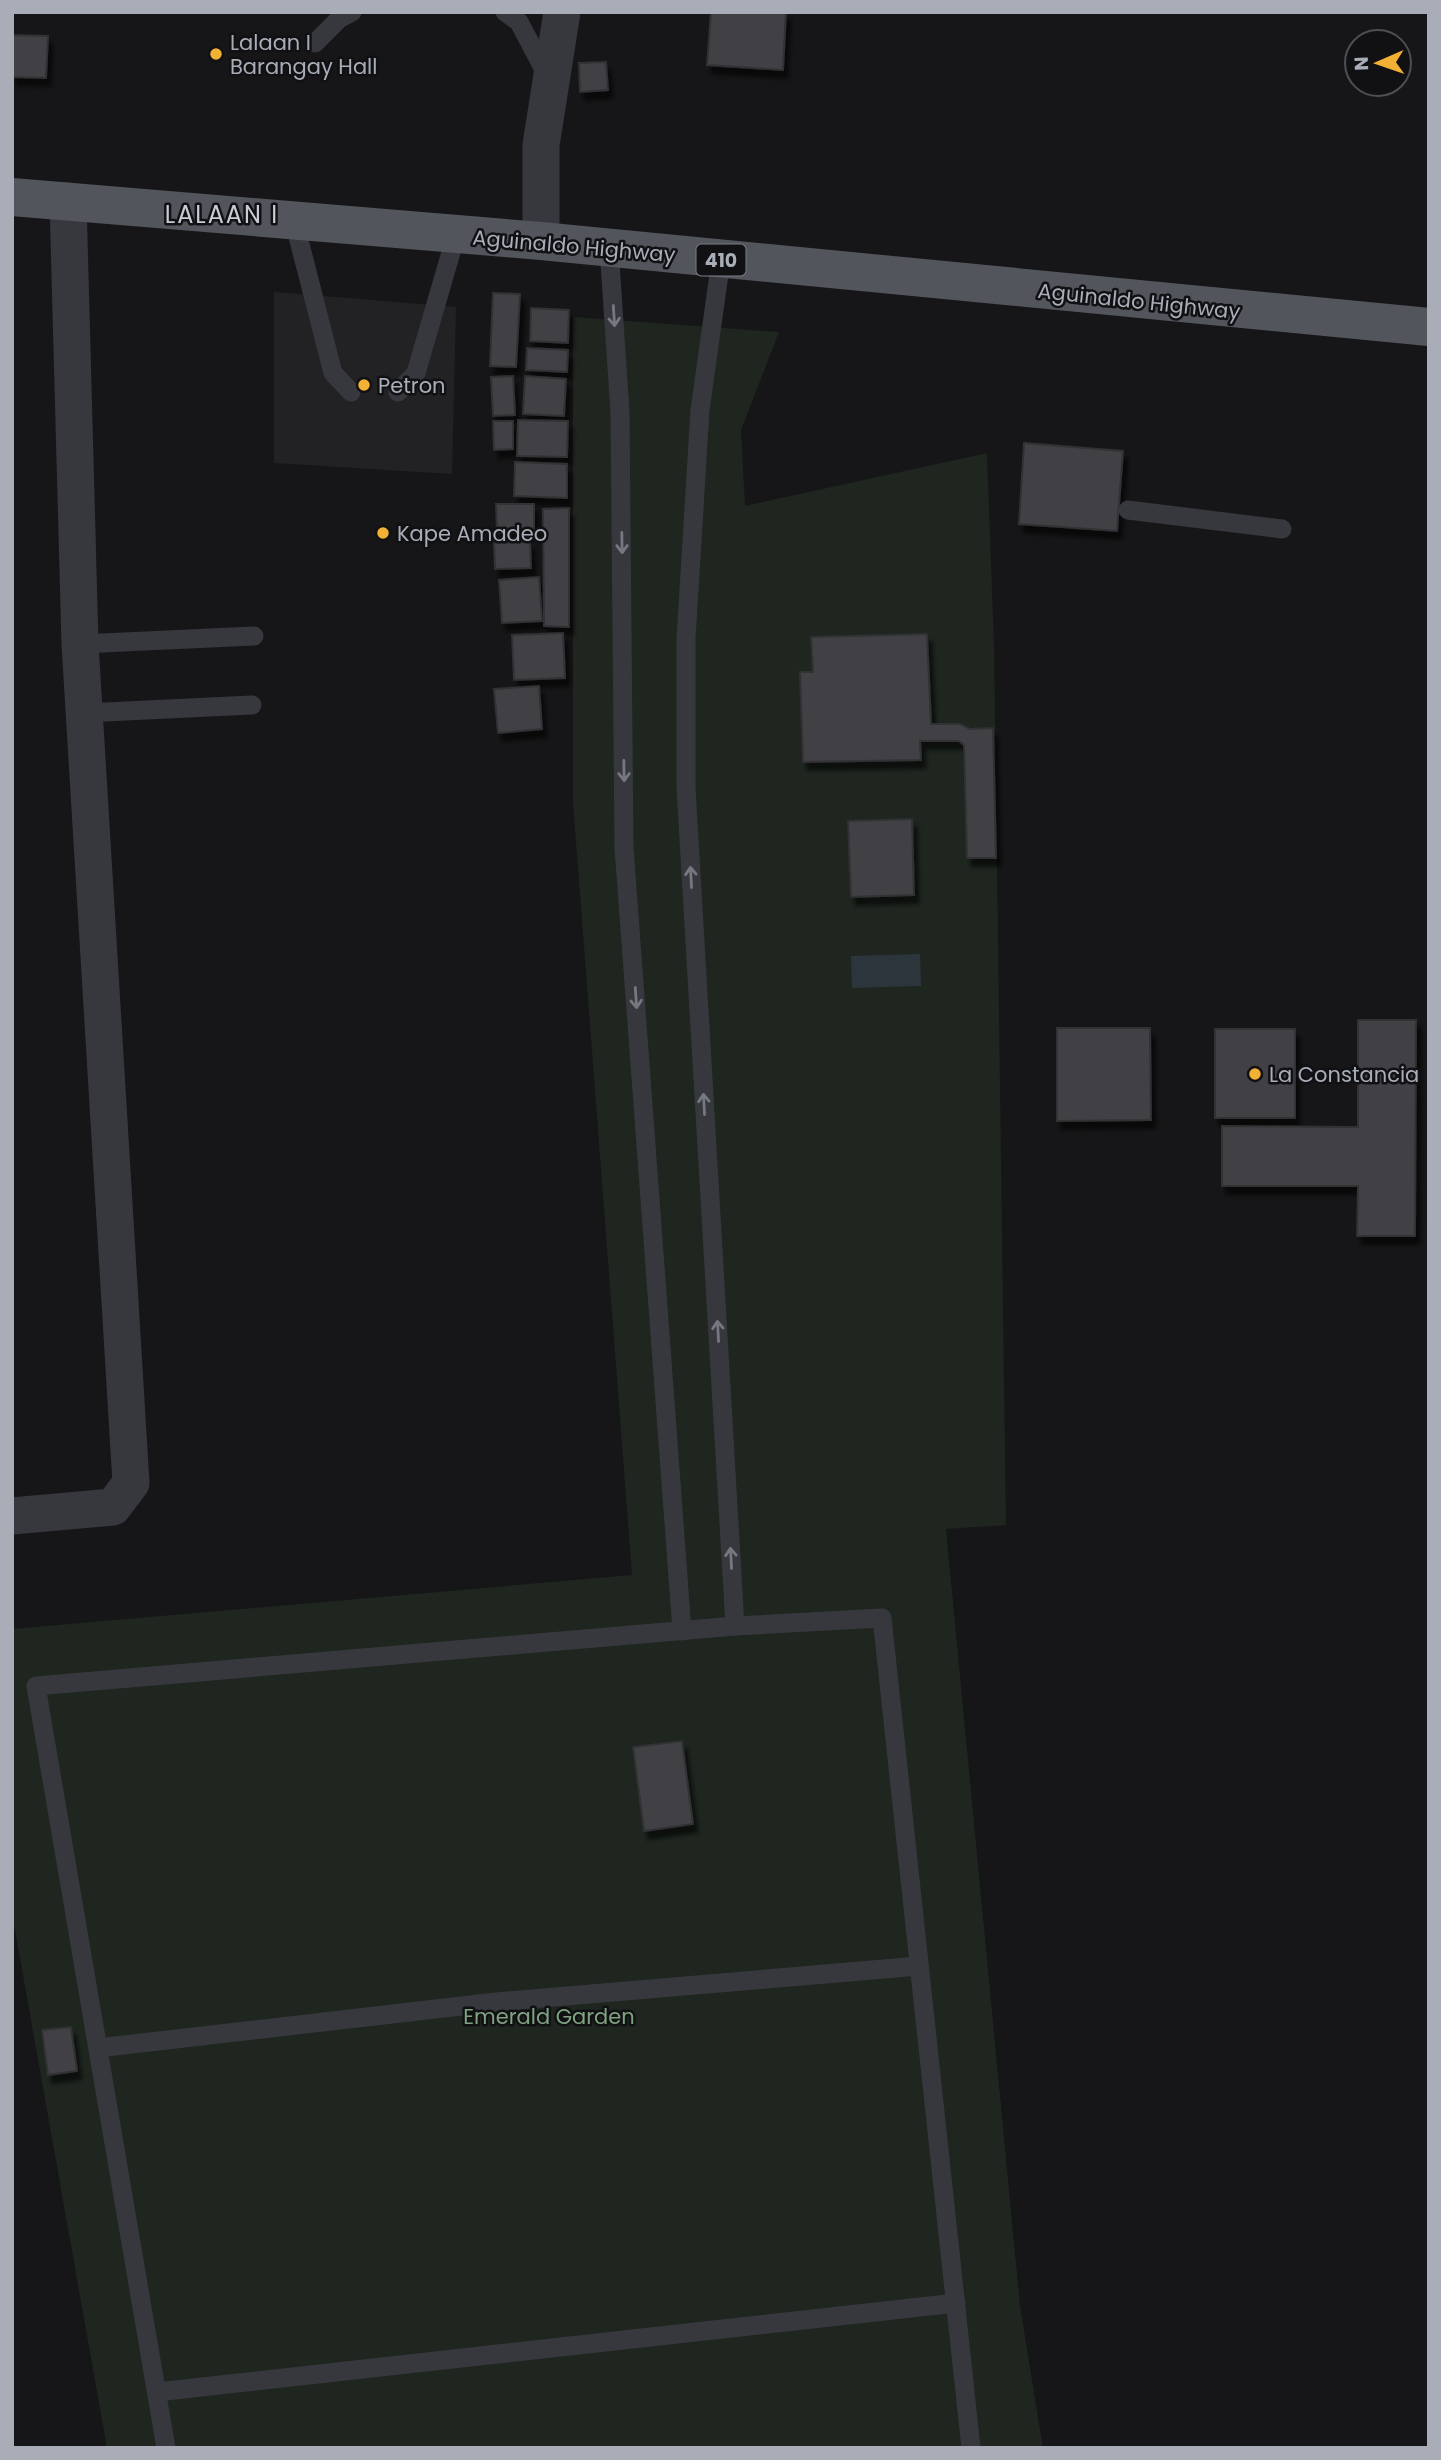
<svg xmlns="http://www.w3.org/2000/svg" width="1441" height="2460" font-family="Poppins,sans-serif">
  <defs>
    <filter id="shadow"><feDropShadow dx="4.5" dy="8" stdDeviation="2" flood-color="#0009"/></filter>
  </defs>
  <rect width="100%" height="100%" fill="#161618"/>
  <!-- built -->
  <polygon fill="#222225" points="274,292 456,307 452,474 274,463"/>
  <!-- green -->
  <polygon fill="#1e261f" points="573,317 779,332 741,430 745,506 987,453 994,647 1006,1525 946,1529 1020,2306 1043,2448 107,2448 12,1913 12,1629 632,1575 573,802"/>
  <!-- water -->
  <polygon fill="#2c353c" points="920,954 921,986 852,988 851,956"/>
  <!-- building -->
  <g fill="#404145" stroke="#303034" stroke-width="2" filter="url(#shadow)">
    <polygon points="711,12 786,12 783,70 707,65"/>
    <polygon points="12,35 48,36 46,78 12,77"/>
    <polygon points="606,62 608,90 580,92 579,63"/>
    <polygon points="493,293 520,294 516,367 490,366"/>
    <polygon points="531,308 569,310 568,343 530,341"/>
    <polygon points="527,348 568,350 567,372 526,370"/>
    <polygon points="513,376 515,415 493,416 491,377"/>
    <polygon points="525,376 566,379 564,416 523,414"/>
    <polygon points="518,420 568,421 567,457 517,456"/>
    <polygon points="493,421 513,421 513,449 494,450"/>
    <polygon points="1024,443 1123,451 1117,531 1019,524"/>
    <polygon points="515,462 567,464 567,498 514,496"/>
    <polygon points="496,504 534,504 534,532 497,533"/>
    <polygon points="569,508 569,627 544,626 543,509"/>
    <polygon points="530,542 531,568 495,569 494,543"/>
    <polygon points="539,577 542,621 502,623 499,580"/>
    <polygon points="563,633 565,678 514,680 512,635"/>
    <polygon points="927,634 931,724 960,724 970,729 993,728 996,858 967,858 964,745 959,741 920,741 921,760 803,762 800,672 813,672 811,637"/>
    <polygon points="539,686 542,729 498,733 494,689"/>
    <polygon points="912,819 914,895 851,897 848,821"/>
    <polygon points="1358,1020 1416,1020 1415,1236 1357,1236 1358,1186 1222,1186 1222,1126 1358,1127"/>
    <polygon points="1057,1028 1150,1028 1151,1120 1057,1121"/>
    <rect x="1215" y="1029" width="80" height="89"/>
    <polygon points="682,1741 693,1824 644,1831 633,1747"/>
    <polygon points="71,2027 77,2071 48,2075 42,2030"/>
  </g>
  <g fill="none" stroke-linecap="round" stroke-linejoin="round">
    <!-- lane -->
    <g stroke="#37383d" stroke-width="19">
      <polyline points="505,12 519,22 548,77"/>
      <polyline points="315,43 339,19 352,12"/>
      <polyline points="294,221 333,373 351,392"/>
      <polyline points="609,248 620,412 624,848 682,1631"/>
      <polyline points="721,260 700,410 686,639 686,788 735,1626"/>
      <polyline points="398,392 416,373 456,235"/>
      <polyline points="1128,510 1282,529"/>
      <polyline points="80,644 254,636"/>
      <polyline points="84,713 252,705"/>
      <polyline points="98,2048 496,2002 919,1966"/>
      <polyline points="157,2392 956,2303"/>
      <polyline points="166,2448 36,1686 735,1626 882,1618 971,2448"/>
    </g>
    <!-- street -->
    <g stroke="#37383d" stroke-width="37">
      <polyline points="541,241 541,145 562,12"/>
      <polyline points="12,1516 113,1507 131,1483 80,644 68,201"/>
    </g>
    <!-- primary -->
    <polyline stroke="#53555c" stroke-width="38" points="12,197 541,241 1429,327"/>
  </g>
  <!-- one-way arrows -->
  <defs><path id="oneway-shaft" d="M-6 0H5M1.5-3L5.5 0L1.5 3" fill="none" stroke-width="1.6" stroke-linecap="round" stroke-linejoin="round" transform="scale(1.75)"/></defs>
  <g stroke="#757881">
    <use href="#oneway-shaft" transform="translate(614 316) rotate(86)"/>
    <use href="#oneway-shaft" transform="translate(622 543) rotate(89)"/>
    <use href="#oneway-shaft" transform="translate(624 771) rotate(89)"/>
    <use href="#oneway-shaft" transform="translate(691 877) rotate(-93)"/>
    <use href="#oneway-shaft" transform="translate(636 998) rotate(86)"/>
    <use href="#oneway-shaft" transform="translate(704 1104) rotate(-93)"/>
    <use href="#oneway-shaft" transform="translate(718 1331) rotate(-93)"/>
    <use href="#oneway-shaft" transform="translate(731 1558) rotate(-93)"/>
  </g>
  <!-- markers -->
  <g fill="#f2b134" stroke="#111113" stroke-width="2.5">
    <circle cx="216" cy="54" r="7"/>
    <circle cx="364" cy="385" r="7"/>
    <circle cx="383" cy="533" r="7"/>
    <circle cx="1255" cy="1074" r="7"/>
  </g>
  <g text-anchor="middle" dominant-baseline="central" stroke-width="5" stroke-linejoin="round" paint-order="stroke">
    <!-- shield labels -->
    <rect fill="#111113" stroke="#7b7e86" stroke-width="2" x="696.5" y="244.5" width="49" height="31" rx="5"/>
    <g font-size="19" font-weight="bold" fill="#a8adb8">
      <text x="721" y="260">410</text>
    </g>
    <!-- poi labels -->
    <g font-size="21" fill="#a8adb8" stroke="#111113" text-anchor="start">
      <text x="230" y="42">Lalaan I<tspan x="230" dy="24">Barangay Hall</tspan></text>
      <text x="378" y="385">Petron</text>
      <text x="397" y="533">Kape Amadeo</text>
      <text x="1269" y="1074">La Constancia</text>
    </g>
    <!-- street labels -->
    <g font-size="21" fill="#a8adb8" stroke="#111113">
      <text transform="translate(574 246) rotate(5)">Aguinaldo Highway</text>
      <text transform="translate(1139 301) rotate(6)">Aguinaldo Highway</text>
    </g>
    <!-- park labels -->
    <g font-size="21" fill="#7fa381" stroke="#111113">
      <text x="549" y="2016">Emerald Garden</text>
    </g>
    <!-- quarter labels -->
    <g font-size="24" letter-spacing="2" fill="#c9ccd4" stroke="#111113">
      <text x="222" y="214">LALAAN I</text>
    </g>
  </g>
  <!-- border -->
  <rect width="1441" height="2460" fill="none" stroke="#a8adb8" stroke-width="28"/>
  <!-- north arrow -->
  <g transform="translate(1378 63) rotate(268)"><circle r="33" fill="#111113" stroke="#4d4f55" stroke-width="2"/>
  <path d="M0-5L12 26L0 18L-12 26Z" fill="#f2b134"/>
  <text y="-10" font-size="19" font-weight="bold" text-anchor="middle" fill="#a8adb8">N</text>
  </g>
</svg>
